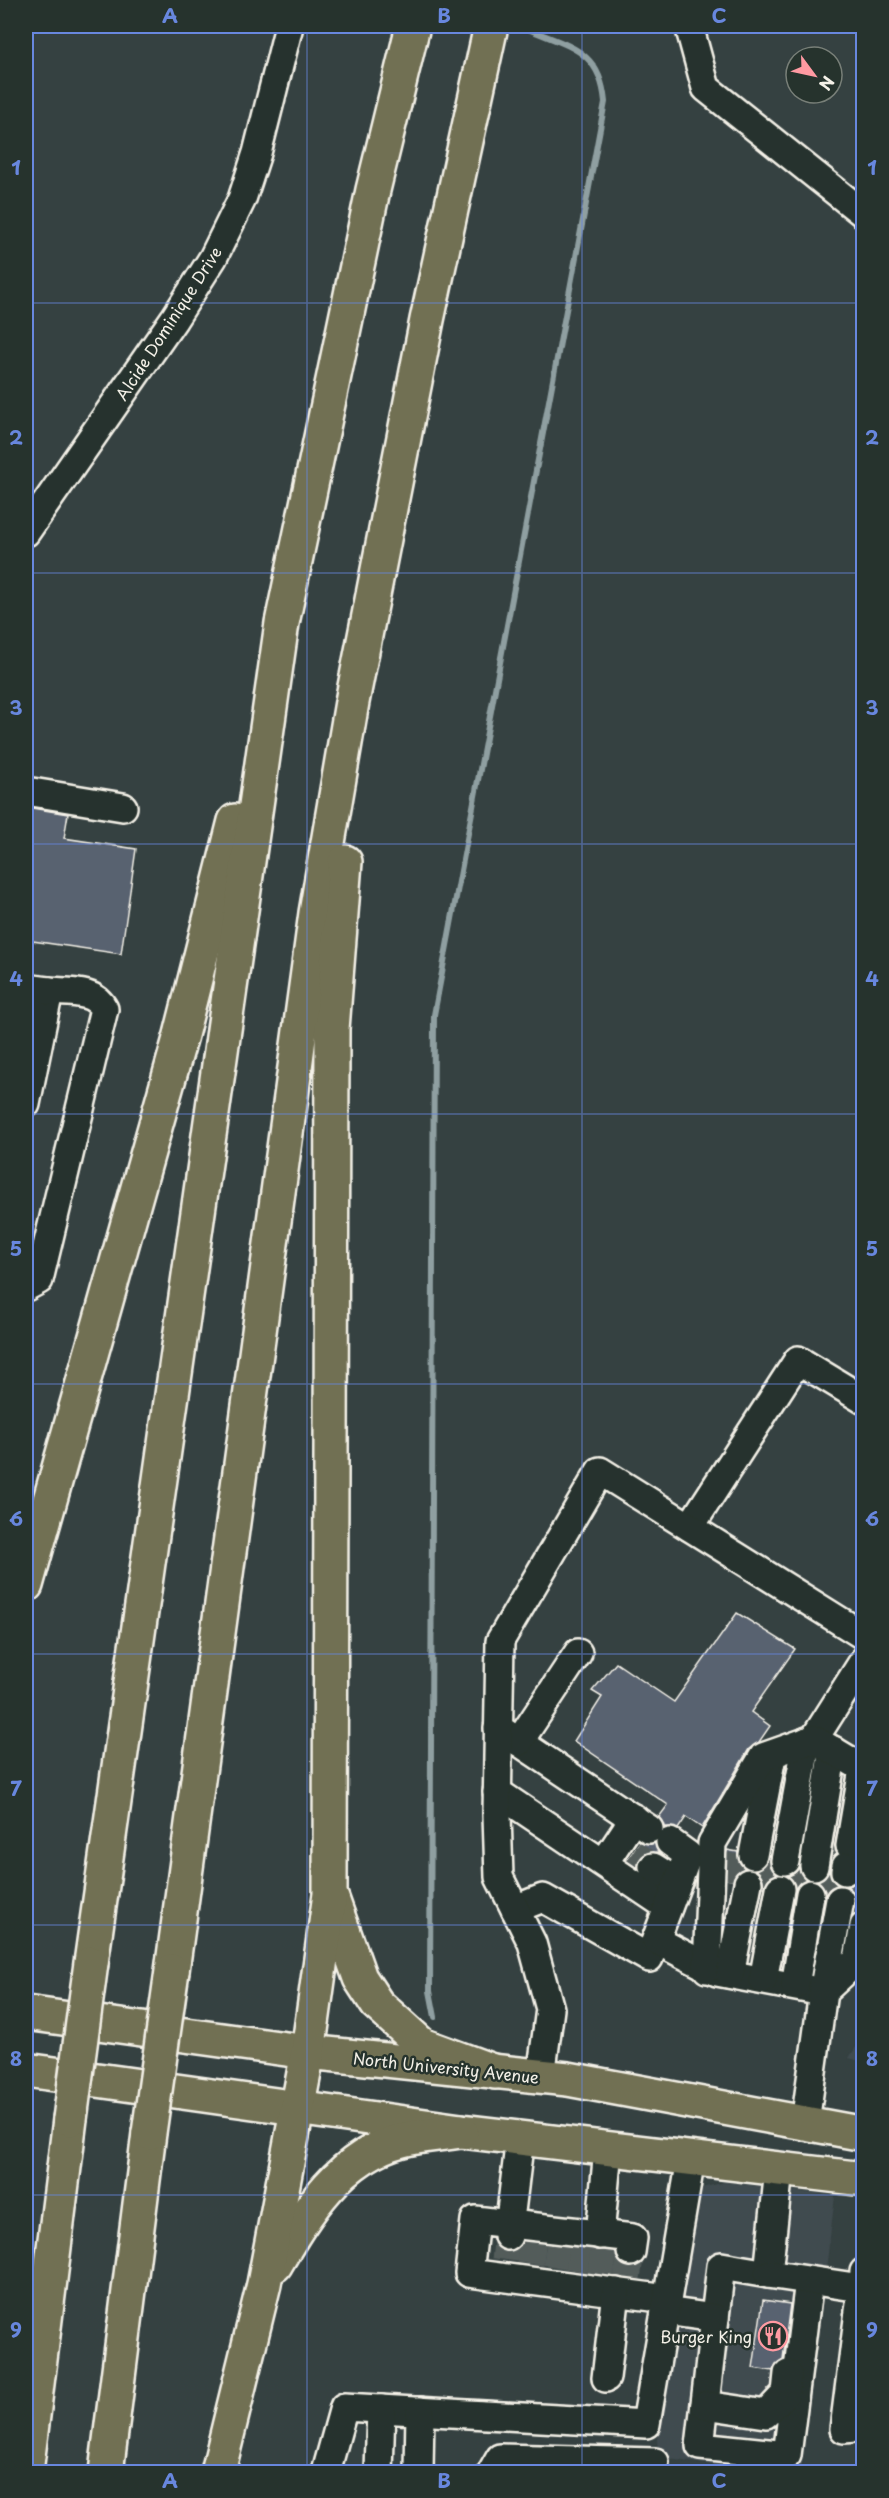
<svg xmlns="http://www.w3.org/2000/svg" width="889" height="2498" font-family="'Playpen Sans',sans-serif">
  <rect width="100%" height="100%" fill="#354141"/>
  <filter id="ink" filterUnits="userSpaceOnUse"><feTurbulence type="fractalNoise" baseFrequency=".0167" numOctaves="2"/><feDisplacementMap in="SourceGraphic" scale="12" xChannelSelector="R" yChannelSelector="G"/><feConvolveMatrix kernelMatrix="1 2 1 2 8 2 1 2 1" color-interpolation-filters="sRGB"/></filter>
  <g filter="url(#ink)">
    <!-- built -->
    <g fill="#404b4f">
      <polygon points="863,2037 863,2062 849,2058"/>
      <polygon points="725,2182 835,2196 801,2472 763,2472 662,2458 658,2450 657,2440 689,2209 702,2188"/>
    </g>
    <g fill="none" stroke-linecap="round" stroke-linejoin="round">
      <!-- stream -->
      <path stroke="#8f9fa1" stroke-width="6" d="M435,2017L430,1991L434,1015L605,102C600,49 569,47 526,28"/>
    </g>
    <!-- building -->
    <g fill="#596270" stroke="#f4f1e8" stroke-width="1.5">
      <polygon points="26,807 68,814 64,838 136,849 121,954 26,940"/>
      <polygon points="737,1613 795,1649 751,1712 770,1726 759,1742 749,1749 702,1828 686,1817 678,1829 664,1827 659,1817 668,1805 574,1741 602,1697 592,1691 616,1663 674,1702"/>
      <polygon points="640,1842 655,1843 659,1853 645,1853 639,1859 637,1867 627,1860"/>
      <polygon points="727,1850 738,1852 738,1861 745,1868 737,1872 732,1880 726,1879"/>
      <polygon points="768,1858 770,1867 777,1874 768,1878 764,1886 763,1877 756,1870 764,1866"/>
      <polygon points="799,1868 806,1879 795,1889 795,1883 788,1876"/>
      <polygon points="829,1869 830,1877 838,1885 828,1889 825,1895 824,1888 818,1881 826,1876"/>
      <polygon points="859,1877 855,1901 855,1894 847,1886 856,1882"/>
      <polygon points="763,2300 790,2304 783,2359 776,2364 773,2371 753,2368"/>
    </g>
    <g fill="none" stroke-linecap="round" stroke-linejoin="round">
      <!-- minor-tunnel -->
      <g stroke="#525b5a" stroke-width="27" stroke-dasharray="27 14" stroke-linecap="butt">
        <polyline points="632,1853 653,1867"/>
        <polyline points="830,1863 833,1843"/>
        <polyline points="734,1881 739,1852"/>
        <polyline points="765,1886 770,1858"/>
        <polyline points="794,1892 799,1863"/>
        <polyline points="824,1897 829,1869"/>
        <polyline points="505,2260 508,2236"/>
        <polyline points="530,2264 533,2240"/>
        <polyline points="556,2267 560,2244"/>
        <polyline points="579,2271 583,2247"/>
        <polyline points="601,2274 604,2249"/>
        <polyline points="627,2278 631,2252"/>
      </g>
      <!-- minor casing -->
      <g stroke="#f4f1e8" stroke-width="32">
        <g id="minor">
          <polyline points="689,26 706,88 864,214"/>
          <polyline points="26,532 174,319 213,258 242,199 257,153 289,26"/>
          <polyline points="26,791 123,807"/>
          <polyline points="26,988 49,991 26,1104"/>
          <path d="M26,1287L39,1280L104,1009C94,989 69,993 49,991"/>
          <polyline points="690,1527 798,1360 864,1400"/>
          <polyline points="498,1728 649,1829"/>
          <polyline points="814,1739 864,1660"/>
          <polyline points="519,1742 578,1653"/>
          <polyline points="497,1792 668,1907"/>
          <polyline points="850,1846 863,1769"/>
          <polyline points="753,1855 772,1756"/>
          <polyline points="785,1861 807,1741"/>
          <polyline points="604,1863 634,1818"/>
          <polyline points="814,1866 833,1750"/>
          <polyline points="653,1867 677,1882"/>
          <polyline points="845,1871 846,1866"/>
          <polyline points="515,1909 543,1898 649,1958 688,1855 670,1842"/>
          <polyline points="656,1940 717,1972 823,1992 840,1900"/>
          <polyline points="858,1959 864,1926"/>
          <polyline points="707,1969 712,1843 763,1757 814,1739 864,1769"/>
          <polyline points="730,1974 748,1883"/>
          <polyline points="763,1980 780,1889"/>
          <polyline points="795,1986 810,1894"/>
          <polyline points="541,2076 550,2009 532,1943 499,1877 497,1814 500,1641 600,1471 864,1636"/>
          <polyline points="805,2123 823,1992 864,1954"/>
          <polyline points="779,2169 768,2274 721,2266 700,2446 787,2455 809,2281"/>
          <polyline points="600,2235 608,2149"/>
          <polyline points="508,2236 520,2138"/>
          <polyline points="631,2252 633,2238 475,2220 469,2273 667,2299"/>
          <polyline points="864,2272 844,2429 864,2427"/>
          <polyline points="768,2274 861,2288"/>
          <polyline points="665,2311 715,2318"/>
          <polyline points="606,2378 616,2292"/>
          <polyline points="705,2405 766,2414 786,2393 788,2374"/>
          <polyline points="326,2472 344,2407 646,2424 691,2159"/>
          <polyline points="379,2472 381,2409"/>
          <polyline points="419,2472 420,2411"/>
          <polyline points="492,2472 500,2458 655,2462"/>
        </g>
      </g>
      <!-- major casing -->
      <g stroke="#f4f1e8" stroke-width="38">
        <g id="major">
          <polyline points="26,2013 308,2052 568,2079 864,2134"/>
          <polyline points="26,2070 461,2131 864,2179"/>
        </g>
      </g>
      <!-- highway casing -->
      <g stroke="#f4f1e8" stroke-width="38">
        <g id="highway">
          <polyline points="26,1585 181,1035 235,821"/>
          <polyline points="332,1899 360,1978 377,2004 422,2045 495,2072"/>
          <polyline points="91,1963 282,623 373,190 413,26"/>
          <polyline points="172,1971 316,913 352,702 427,320 491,26"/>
          <path d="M275,2265C306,2213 339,2156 402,2140C421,2135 442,2134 461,2131"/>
          <polyline points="26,2472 70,2119"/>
          <polyline points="106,2472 149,2133"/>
          <polyline points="218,2472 264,2284 308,2052 330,1894 332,1029 345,862"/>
        </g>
      </g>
      <!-- minor -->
      <use href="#minor" stroke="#26332d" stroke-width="27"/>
      <!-- major -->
      <use href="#major" stroke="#716f52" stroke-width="33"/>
      <!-- highway -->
      <use href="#highway" stroke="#716f52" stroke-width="33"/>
      <!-- highway-bridge casing -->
      <g stroke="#f4f1e8" stroke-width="38" stroke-linecap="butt">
        <g id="highway-bridge">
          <polyline points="70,2119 91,1963"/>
          <polyline points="149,2133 172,1971"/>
        </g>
      </g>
      <!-- highway-bridge -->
      <use href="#highway-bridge" stroke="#716f52" stroke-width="33"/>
    </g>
  </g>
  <!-- grid -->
  <path fill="none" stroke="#6887de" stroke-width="1.5" stroke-opacity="0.55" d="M307,26V2472M582,26V2472M26,303H864M26,573H864M26,844H864M26,1114H864M26,1384H864M26,1654H864M26,1925H864M26,2195H864"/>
  <!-- icons -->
  <defs>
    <g id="restaurant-ring" transform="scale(1.5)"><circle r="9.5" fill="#26332d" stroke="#ff9aa2" stroke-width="1.5"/><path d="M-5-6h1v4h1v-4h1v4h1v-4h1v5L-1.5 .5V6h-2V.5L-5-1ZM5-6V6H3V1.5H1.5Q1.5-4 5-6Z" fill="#ff9aa2"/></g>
  </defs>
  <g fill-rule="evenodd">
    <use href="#restaurant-ring" x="773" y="2336"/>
  </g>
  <g text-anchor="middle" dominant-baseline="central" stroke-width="5" stroke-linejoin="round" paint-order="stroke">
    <!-- street labels -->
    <g font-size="16" fill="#f4f1e8" stroke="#26332d">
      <text transform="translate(168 323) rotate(-57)">Alcide Dominique Drive</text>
      <text transform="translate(446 2067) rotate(6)">North University Avenue</text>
    </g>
    <!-- poi labels -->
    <g font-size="16" fill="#f4f1e8" stroke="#26332d" text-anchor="end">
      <text x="752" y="2336">Burger King</text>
    </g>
  </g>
  <!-- margin -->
  <rect width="889" height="2498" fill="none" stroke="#26332d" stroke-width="66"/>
  <!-- north arrow -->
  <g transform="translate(814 75) rotate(123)"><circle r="28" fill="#26332d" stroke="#787f78" stroke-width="1.5"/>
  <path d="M0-4.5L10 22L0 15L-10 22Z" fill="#ff9aa2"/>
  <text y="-9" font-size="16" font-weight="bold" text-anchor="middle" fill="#f4f1e8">N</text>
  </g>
  <rect x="33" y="33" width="823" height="2432" fill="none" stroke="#6887de" stroke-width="2"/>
  <g font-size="20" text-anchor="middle" font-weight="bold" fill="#6887de">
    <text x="170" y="23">A</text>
    <text x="444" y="23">B</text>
    <text x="719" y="23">C</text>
    <text x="16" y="175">1</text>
    <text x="872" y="175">1</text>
    <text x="16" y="445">2</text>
    <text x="872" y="445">2</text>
    <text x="16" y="715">3</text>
    <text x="872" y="715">3</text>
    <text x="16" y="986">4</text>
    <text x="872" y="986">4</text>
    <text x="16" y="1256">5</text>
    <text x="872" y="1256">5</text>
    <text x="16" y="1526">6</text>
    <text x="872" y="1526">6</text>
    <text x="16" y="1796">7</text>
    <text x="872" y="1796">7</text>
    <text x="16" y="2066">8</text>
    <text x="872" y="2066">8</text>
    <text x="16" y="2337">9</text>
    <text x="872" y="2337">9</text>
    <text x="170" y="2488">A</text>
    <text x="444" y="2488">B</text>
    <text x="719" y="2488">C</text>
  </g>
</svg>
